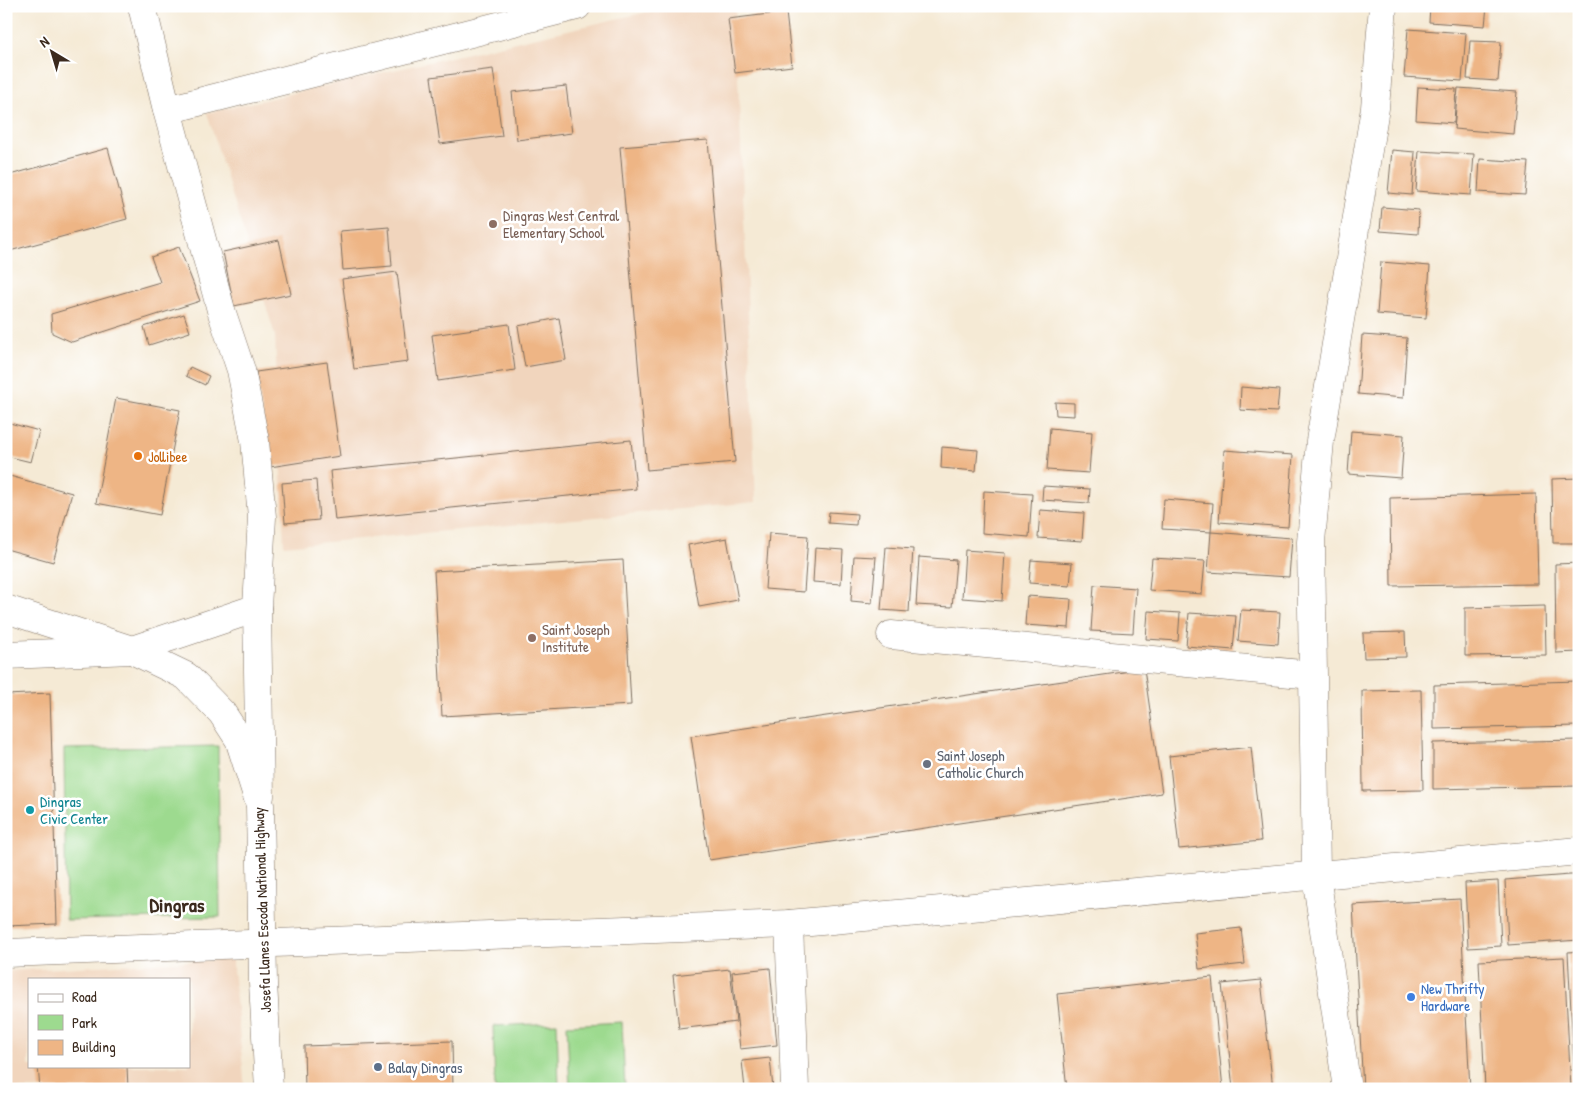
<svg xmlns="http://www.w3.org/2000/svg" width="1585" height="1095" font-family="'Patrick Hand',sans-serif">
  <rect width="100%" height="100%" fill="#fff"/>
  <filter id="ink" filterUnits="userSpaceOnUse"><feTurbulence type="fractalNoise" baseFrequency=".02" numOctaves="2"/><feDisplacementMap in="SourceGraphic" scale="10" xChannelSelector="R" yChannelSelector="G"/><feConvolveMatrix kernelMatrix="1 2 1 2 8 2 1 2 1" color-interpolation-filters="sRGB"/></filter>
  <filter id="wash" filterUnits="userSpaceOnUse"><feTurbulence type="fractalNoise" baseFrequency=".0096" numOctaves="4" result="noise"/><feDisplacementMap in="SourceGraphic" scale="20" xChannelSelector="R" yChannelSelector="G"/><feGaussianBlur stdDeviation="1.12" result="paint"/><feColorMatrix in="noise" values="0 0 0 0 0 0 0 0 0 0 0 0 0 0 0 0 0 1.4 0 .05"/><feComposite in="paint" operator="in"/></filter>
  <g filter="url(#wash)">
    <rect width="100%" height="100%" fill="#f5ead5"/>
    <!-- built -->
    <g fill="#f1d5bd" fill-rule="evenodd">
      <polygon points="673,6 735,6 756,502 284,546 275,335 207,113"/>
      <path d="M232,959L245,1089H6V971ZM29,979H189V1066H29Z"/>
    </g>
    <!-- green -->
    <g fill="#9dda8f" stroke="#6c8256">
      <polygon points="218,746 220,917 66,920 64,749"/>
      <polygon points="622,1022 625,1089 570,1089 567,1025"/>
      <polygon points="557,1023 559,1089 495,1089 493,1026"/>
    </g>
    <g id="blocks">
      <!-- building -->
      <g fill="#eeb585">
        <polygon points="1430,6 1487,6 1485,26 1429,22"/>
        <polygon points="786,12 792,66 735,73 728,19"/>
        <polygon points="1408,29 1466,33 1462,81 1404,77"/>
        <polygon points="1470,41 1501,42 1498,81 1467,79"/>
        <polygon points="493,69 502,136 440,144 431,77"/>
        <polygon points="566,86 572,133 517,140 512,92"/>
        <polygon points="1418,87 1456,89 1454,123 1416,120"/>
        <polygon points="1458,88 1517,92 1513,134 1454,129"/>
        <polygon points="708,140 735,462 647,470 620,147"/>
        <polygon points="108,148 127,219 6,252 6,176"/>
        <polygon points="1392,150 1415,152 1412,195 1388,193"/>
        <polygon points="1419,151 1474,154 1471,195 1416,191"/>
        <polygon points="1480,159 1528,162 1525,195 1478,192"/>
        <polygon points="1382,207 1419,210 1418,234 1380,231"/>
        <polygon points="389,227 392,266 343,270 340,231"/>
        <polygon points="279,240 291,294 234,306 223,252"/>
        <polygon points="179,247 200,301 72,342 52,333 51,314 160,282 151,257"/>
        <polygon points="1381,262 1430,266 1426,318 1377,314"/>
        <polygon points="397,272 408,362 354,369 342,279"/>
        <polygon points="184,314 190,332 149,345 144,327"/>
        <polygon points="559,318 566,360 525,367 518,326"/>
        <polygon points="509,324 515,370 438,381 432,335"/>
        <polygon points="1362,335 1407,338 1403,398 1358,394"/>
        <polygon points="327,362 340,456 270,467 256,372"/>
        <polygon points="190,367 209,376 205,385 186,376"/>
        <polygon points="1241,387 1279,390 1277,412 1240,410"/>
        <polygon points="116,398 180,410 160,515 96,503"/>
        <polygon points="1055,402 1074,403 1074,416 1056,415"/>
        <polygon points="6,422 39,431 31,462 6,456"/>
        <polygon points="1050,428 1092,432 1089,473 1047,470"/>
        <polygon points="1351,431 1404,435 1401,478 1348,474"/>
        <polygon points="631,440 636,489 335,520 330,471"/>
        <polygon points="942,447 978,450 976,471 941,468"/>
        <polygon points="1224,450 1293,455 1288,527 1219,522"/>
        <polygon points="6,475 72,493 53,562 6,549"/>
        <polygon points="1579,478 1579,543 1553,543 1552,479"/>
        <polygon points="316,480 319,520 285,523 282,483"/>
        <polygon points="1043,486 1090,489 1089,503 1042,500"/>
        <polygon points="984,491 1032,494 1029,537 982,533"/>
        <polygon points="1536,494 1538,584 1391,586 1390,498"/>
        <polygon points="1164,499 1213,503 1211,532 1162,529"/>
        <polygon points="1040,510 1084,513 1082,541 1038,538"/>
        <polygon points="829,512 857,514 856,525 828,523"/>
        <polygon points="1211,532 1292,538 1289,577 1208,572"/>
        <polygon points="769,533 808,536 804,592 765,589"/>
        <polygon points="727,538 738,600 699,607 688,545"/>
        <polygon points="886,547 913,549 909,612 881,610"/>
        <polygon points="815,548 843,550 841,584 813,582"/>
        <polygon points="965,550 1005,553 1002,601 962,598"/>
        <polygon points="854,556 876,557 872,603 851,601"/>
        <polygon points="919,557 956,560 952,607 916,605"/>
        <polygon points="1152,558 1205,561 1202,594 1149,590"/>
        <polygon points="623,560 631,705 442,716 434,571"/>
        <polygon points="1031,560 1072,563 1070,586 1029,583"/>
        <polygon points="1579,563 1579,652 1556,653 1555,564"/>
        <polygon points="1094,585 1136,588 1133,633 1091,631"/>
        <polygon points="1027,596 1071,599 1069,628 1025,625"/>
        <polygon points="1545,606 1546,655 1465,656 1465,608"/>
        <polygon points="1241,610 1280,612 1278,644 1238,641"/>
        <polygon points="1148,611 1180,613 1178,641 1146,639"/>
        <polygon points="1189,613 1236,616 1233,650 1186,646"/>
        <polygon points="1405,632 1406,657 1364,658 1363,633"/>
        <polygon points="1144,669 1162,793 709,860 691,736"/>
        <polygon points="1579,681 1579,726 1434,729 1434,685"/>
        <polygon points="1421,690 1423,790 1363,791 1362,691"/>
        <polygon points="50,693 57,924 6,926 6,695"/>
        <polygon points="1579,740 1579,786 1433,789 1433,743"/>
        <polygon points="1251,747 1261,841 1179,849 1169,756"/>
        <polygon points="1570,875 1579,875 1579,940 1508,945 1505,880"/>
        <polygon points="1498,881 1501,946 1468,948 1465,883"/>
        <polygon points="1460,899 1470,1089 1363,1089 1353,905"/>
        <polygon points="1241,928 1245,964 1199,969 1195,933"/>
        <polygon points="1579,951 1579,1089 1575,1089 1568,952"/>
        <polygon points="1564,957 1571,1089 1485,1089 1479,961"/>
        <polygon points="770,968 777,1045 740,1049 732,972"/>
        <polygon points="730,969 736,1022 679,1029 673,975"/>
        <polygon points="1212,977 1223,1089 1067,1089 1057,994"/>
        <polygon points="1261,980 1273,1089 1233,1089 1222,984"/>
        <polygon points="452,1041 453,1089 305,1089 304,1046"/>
        <polygon points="770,1058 773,1089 745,1089 742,1061"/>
        <polygon points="38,1066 127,1066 128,1089 40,1089"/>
      </g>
    </g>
  </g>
  <g filter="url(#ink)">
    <use href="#blocks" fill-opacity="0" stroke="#7c6d5e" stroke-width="1"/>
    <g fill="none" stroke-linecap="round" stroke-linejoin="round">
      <!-- minor casing -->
      <g stroke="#7c6d5e" stroke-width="29">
        <g id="minor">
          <polyline points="142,6 167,110 221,310 241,370 255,441 262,517 257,608 260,796"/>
          <polyline points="167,110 577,6"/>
          <polyline points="891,635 1312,675"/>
          <polyline points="6,655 132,650 257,608"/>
          <polyline points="789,924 795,1089"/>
          <polyline points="6,953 789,924 1579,851"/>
          <polyline points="1347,1089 1316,875 1311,542 1320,441 1375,108 1383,6"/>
        </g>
      </g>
      <!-- primary casing -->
      <g stroke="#7c6d5e" stroke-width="29">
        <polyline id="primary" points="6,609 132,650 186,676 222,713 239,739 260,805 263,983 269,1089"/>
      </g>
      <!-- minor -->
      <use href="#minor" stroke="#fff" stroke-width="28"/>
      <!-- primary -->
      <use href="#primary" stroke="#fff" stroke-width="28"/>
    </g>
  </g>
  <!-- markers -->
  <g fill="#8d6e63" stroke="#fff" stroke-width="2">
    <circle cx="493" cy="224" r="5"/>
    <circle cx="532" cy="638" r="5"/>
  </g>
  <circle fill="#e8710a" stroke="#fff" stroke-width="2" cx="138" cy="456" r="5"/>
  <circle fill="#6b7280" stroke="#fff" stroke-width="2" cx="927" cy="764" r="5"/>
  <circle fill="#0f9aa8" stroke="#fff" stroke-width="2" cx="30" cy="810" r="5"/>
  <circle fill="#3f7fe0" stroke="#fff" stroke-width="2" cx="1411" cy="997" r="5"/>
  <circle fill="#5c6f8a" stroke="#fff" stroke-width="2" cx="378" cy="1067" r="5"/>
  <g text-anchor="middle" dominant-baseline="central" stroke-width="5" stroke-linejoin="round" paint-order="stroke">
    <!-- education labels -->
    <g font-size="15" fill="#785e54" stroke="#fff" text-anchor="start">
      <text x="503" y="215">Dingras West Central<tspan x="503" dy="17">Elementary School</tspan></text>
      <text x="542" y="629">Saint Joseph<tspan x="542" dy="17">Institute</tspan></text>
    </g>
    <!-- food labels -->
    <g font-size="15" fill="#c56008" stroke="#fff" text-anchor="start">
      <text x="148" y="456">Jollibee</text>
    </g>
    <!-- worship labels -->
    <g font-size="15" fill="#5b616d" stroke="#fff" text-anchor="start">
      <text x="937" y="755">Saint Joseph<tspan x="937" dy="17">Catholic Church</tspan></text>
    </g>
    <!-- culture labels -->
    <g font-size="15" fill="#0d838f" stroke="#fff" text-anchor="start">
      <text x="40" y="801">Dingras<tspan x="40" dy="17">Civic Center</tspan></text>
    </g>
    <!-- street labels -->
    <g font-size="15" fill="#3b2a1e" stroke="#fff">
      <text transform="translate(262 910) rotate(-92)">Josefa Llanes Escoda National Highway</text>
    </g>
    <!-- shop labels -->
    <g font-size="15" fill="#366cbe" stroke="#fff" text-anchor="start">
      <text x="1421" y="988">New Thrifty<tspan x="1421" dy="17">Hardware</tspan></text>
    </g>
    <!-- service labels -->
    <g font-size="15" fill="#4e5e75" stroke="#fff" text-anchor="start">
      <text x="388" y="1067">Balay Dingras</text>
    </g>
    <!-- district labels -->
    <g font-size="20" font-weight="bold" fill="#3b2a1e" stroke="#fff">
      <text x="177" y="904">Dingras</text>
    </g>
  </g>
  <!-- margin -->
  <rect width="1585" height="1095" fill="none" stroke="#fff" stroke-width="25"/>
  <!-- legend -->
  <rect x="28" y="978" width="162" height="90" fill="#ffffff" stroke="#b1aaa5"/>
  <rect x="38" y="994" width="25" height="8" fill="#ffffff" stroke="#b1aaa5"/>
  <text x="72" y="1002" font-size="15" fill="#3b2a1e">Road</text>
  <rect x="38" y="1015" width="25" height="15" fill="#9dda8f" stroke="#b1aaa5"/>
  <text x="72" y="1028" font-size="15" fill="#3b2a1e">Park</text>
  <rect x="38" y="1040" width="25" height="15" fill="#eeb585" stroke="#b1aaa5"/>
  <text x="72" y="1052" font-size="15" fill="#3b2a1e">Building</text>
  <!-- north arrow -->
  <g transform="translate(52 52) rotate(322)" stroke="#ffffff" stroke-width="4" paint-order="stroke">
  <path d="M0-4L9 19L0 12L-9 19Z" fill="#3b2a1e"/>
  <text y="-8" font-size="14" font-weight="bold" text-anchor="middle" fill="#3b2a1e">N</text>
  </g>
</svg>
